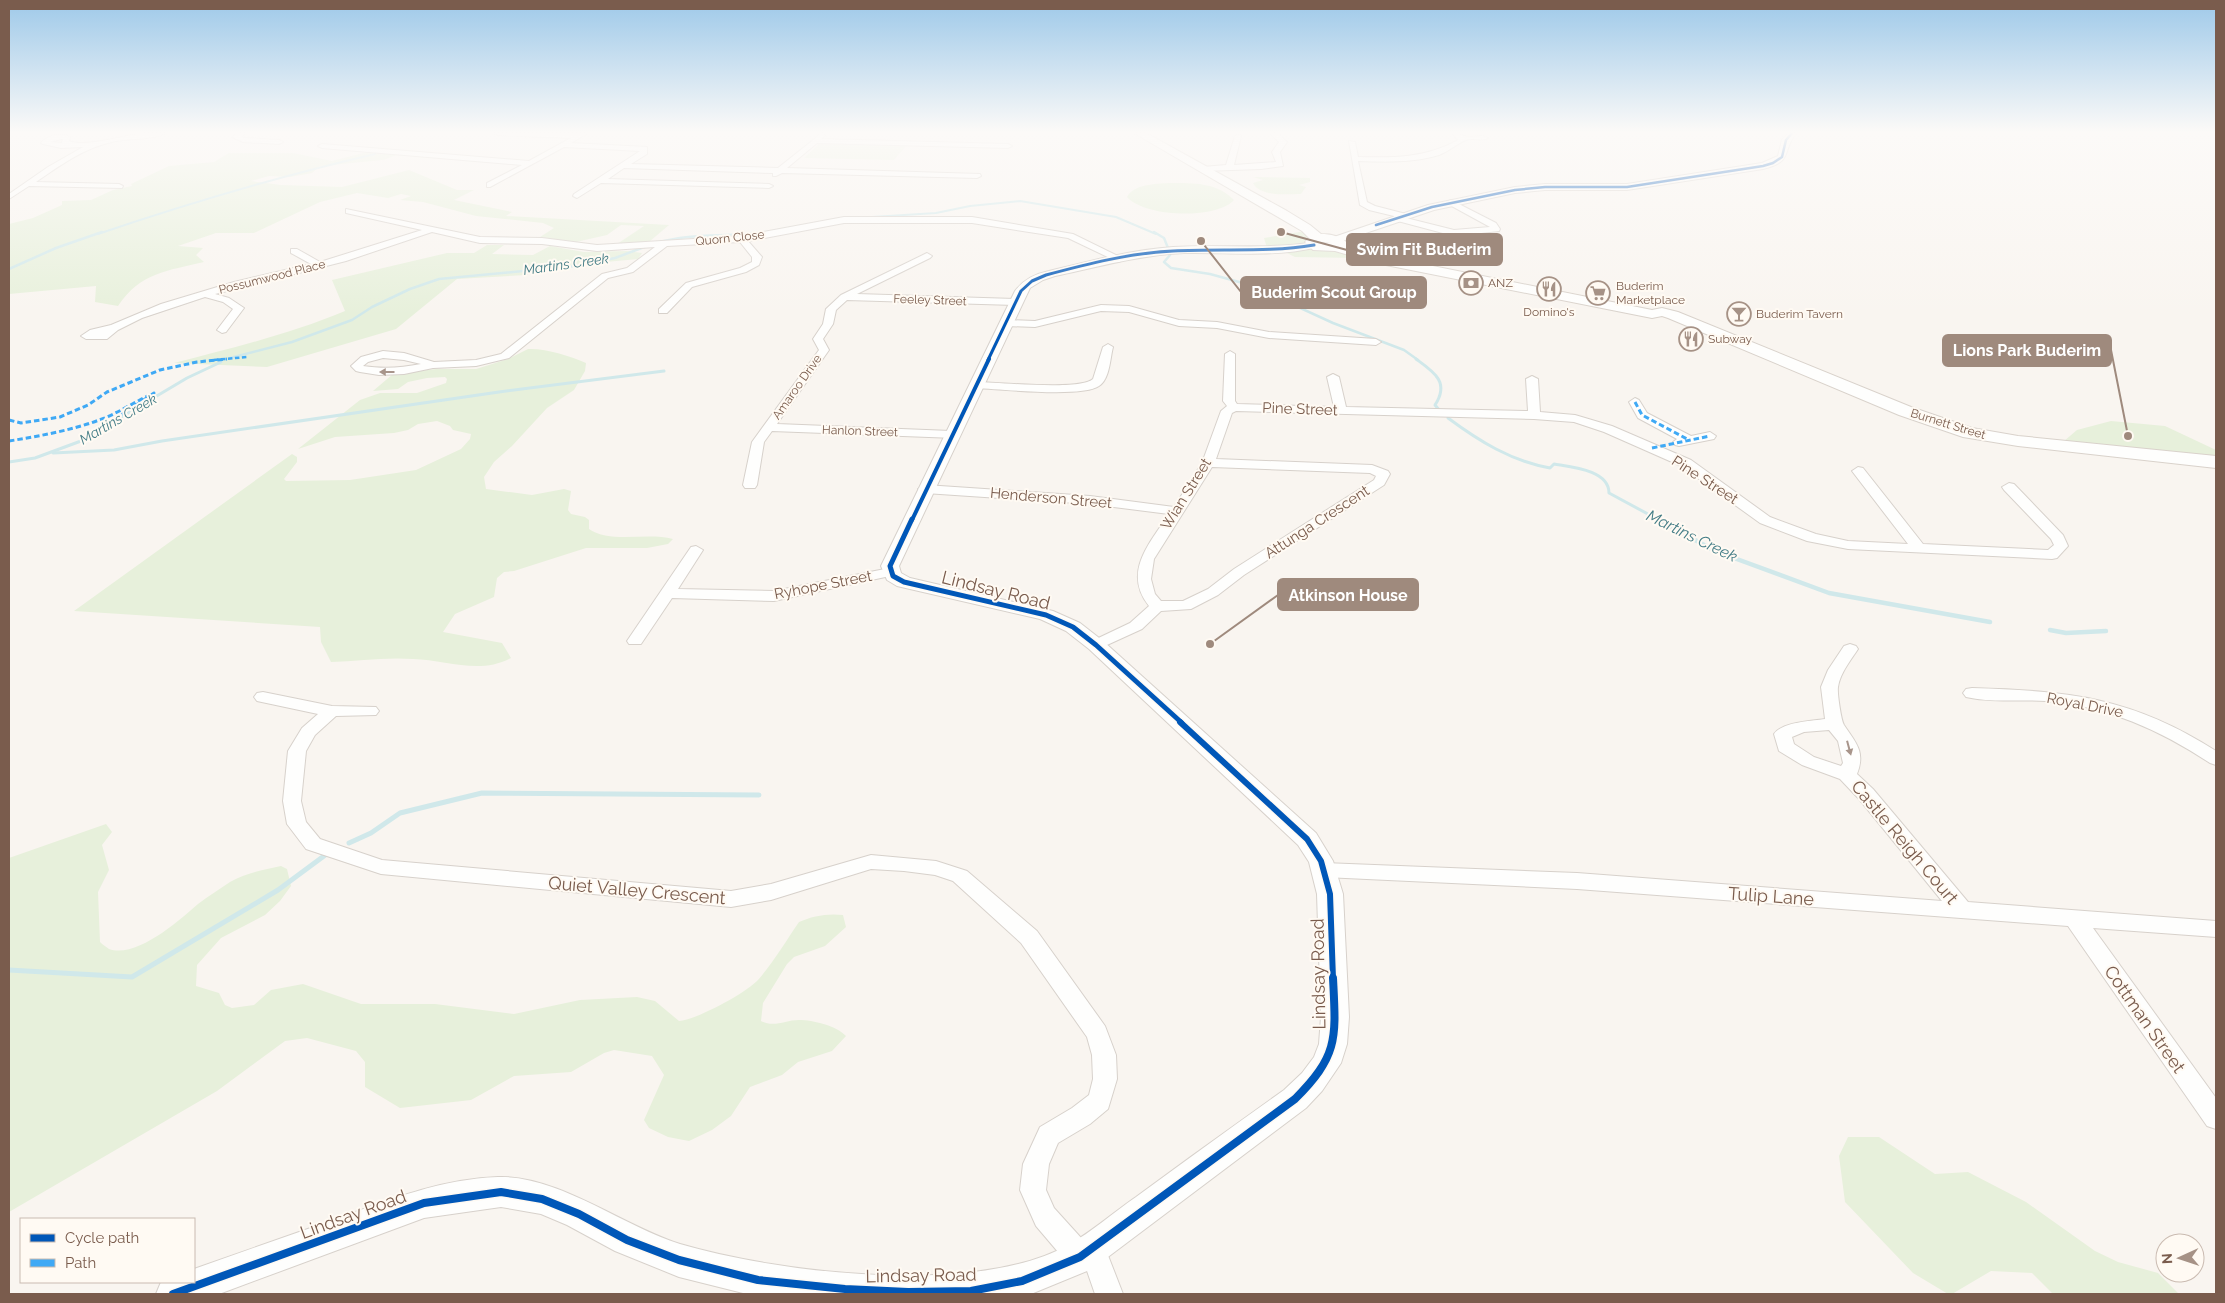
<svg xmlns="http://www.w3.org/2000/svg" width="2225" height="1303" font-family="Raleway,sans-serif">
  <rect width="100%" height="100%" fill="#f9f5f0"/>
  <!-- green -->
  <g fill="#e7f0db">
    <polygon points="819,144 906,146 894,160 804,158"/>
    <path d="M367,152L400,154L383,160L320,166L312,173L290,177L269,176L251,181L281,185L342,187L409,170L457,190H474L454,200L512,212L506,216L669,225L649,242L617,244L644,226L621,225L607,235L576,242L540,237L554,228L543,223L476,216L423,202L400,200L411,196L401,194L388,198L357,193L320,202L254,233H216L178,246L203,248L196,255L204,262C167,271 141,272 118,306L95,302L96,286L9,294V224L33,218L62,205V201L91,200L113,190L132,186L131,184L169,166L214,162L229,153H293L332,161Z"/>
    <path d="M1253,177L1310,178V182L1299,185L1306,187L1301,194C1287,194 1260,197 1253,183L1263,180Z"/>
    <path d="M1169,183C1192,183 1217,182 1234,200C1216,220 1144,217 1127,197C1134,184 1155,184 1169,183Z"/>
    <polygon points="1305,231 1307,237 1304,244 1267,248 1264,238"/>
    <path d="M487,245H504L492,254L533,255L550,246L584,252L627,251L642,253L638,259L552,267L526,275L457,279L396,329L267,367L174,363C232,348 290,334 345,311L332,280L447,253H474Z"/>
    <polygon points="1308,249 1338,250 1357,255 1358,258 1295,257 1287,253 1290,251"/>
    <path d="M528,349C545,348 570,356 586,363L585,371L574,390L547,408L512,446L494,462L484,477L486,489L532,495L564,489L571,491L568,510L571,514L585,517L589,520V529C610,544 647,532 673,539L668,544L647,548H586L514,571L504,572L497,578L494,597L455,614L443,632L502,643L511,658C480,675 446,660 413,659C386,657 358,661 331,662L321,642L320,627L74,611L292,454L297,457V462L284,479L286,481L350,480L416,470L461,449L470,439L471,434L453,430L450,426L437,421L418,424L408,430L394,433L335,437L298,449L360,400L380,393H417L446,383L447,379L445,377L427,378L408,382L398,389L373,391L393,374L436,369H476L508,359Z"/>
    <polygon points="2111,421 2165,426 2216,450 2216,459 2063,442 2077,430"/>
    <path d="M106,824L112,832L102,845L109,870L98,892L100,942C102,944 106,947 109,949C136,959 180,920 198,904C208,896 220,889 230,882C246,873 263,870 281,866L287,869L291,886L280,901L265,915L221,938L197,965L196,986L219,993L225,1005L232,1008L254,1005L271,990L303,984L361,1004H435L514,1014L580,1000L637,997L655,1001L679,1021C696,1020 746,993 758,980C773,963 786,941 799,922C812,916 828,913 843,915L846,927L825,946L794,957L787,964L763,1003L761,1021C774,1028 785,1020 799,1020C813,1020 837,1026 846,1036L832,1051L798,1062L782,1075L750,1087L731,1116L712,1130L689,1141L668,1137L649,1128L644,1120L664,1075L652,1056L614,1050L604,1053L571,1072L514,1076L471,1100L400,1108L365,1087V1062L356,1051L307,1038L285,1041L217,1091L9,1212V858Z"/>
    <polygon points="1848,1137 1879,1137 1935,1174 1968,1172 2026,1202 2095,1251 2118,1262 2158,1273 2179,1294 2053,1294 2032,1273 1991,1271 1952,1294 1948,1294 1913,1273 1845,1202 1839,1156"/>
  </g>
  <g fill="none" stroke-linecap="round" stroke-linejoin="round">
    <!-- stream-far4 -->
    <g stroke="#d0e8ea" stroke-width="2">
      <polyline points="872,217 936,213 970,206 1020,201 1116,217 1156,234"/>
      <path d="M98,234C189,203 281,176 375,154"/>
      <polyline points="756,234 842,218"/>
    </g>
    <!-- stream-far3 -->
    <g stroke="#d0e8ea" stroke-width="2.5">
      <polyline points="1154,232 1164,238 1168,248"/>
      <path d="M657,243C692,232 729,238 764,232"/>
      <polyline points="1170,255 1164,262 1171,268 1210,274 1250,285 1333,323 1404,350 1418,360"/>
      <polyline points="9,269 56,248 102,232"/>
      <polyline points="230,358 292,342 352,320 372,307 410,289 439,279 575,266 615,258 647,246"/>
    </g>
    <!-- stream-far2 -->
    <g stroke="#d0e8ea" stroke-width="3">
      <path d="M1416,359C1434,372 1450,382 1435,405L1440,411"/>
      <path d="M1448,418C1479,441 1511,461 1550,468L1554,464C1571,467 1609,470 1609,493L1659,520"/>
      <polyline points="53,453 114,450 162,441 499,392 664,371"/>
      <polyline points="9,462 35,458 81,441 187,378 221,362"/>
    </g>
    <!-- stream-far1 -->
    <g stroke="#d0e8ea" stroke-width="4.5">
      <polyline points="1657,519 1715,551 1829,593 1990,622"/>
      <polyline points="2050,630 2066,633 2106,631"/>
    </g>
    <!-- stream -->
    <g stroke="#d0e8ea" stroke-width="5">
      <polyline points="349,843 371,833 400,813 482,793 759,795"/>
      <polyline points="9,970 132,977 278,890 328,853"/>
    </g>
    <!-- minor casing -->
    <g stroke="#d7d1cb" stroke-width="2">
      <g id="minor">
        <path d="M145,133H166C155,140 127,138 112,142C84,148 59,166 36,182L119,184L123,186L122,188L29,186L9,199V194L48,167L83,147L61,148L43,144L41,143C48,135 61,132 70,137L69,141C83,148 126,135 145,133ZM61,139H63L62,143L50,142Z"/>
        <polygon points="238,133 246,133 241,137 244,138 279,140 283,142 279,144 243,142 232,137"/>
        <polygon points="494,133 588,133 571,143 647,147 647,154 631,164 778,168 822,133 825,135 821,139 1008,144 1012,146 1008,148 817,143 787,168 980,174 981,176 977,178 782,173 776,176 773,176 773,173 624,168 608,179 769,184 773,186 769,188 601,183 577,198 573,196 574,194 640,151 564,147 490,187 487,187 487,183 522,165 322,148 318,146 322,144 529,161 571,138 497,135"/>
        <polygon points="1270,133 1277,133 1287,142 1280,152 1283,166 1261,169 1203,171 1199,169 1203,167 1226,165 1235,136 1238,134 1241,136 1234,165 1276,162 1272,152 1279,142"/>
        <path d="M1452,133C1457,133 1459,134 1464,136C1472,139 1481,133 1488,138C1482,142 1473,137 1466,140C1458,143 1449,151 1439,155C1413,163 1385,162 1358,161L1367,202L1375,206L1406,214V218L1454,230L1490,227L1448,204L1447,202L1451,200L1496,223L1500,229L1499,231L1454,236L1394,220V216L1369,210L1360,205L1349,141L1355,142L1358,157C1393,158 1426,158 1458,140Z"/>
        <path d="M346,209L480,237L542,238L597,245L742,236L844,217H972L1073,234L1124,259L1119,262L1116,261L1068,238L972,223H844L748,241L762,257L759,265L746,272L692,287L667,313H659V309L686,283L740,268L752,262V257L740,242L667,246L633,272L608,278L509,358L476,366L433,368L404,374L379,375L360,372L356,371L351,366L361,357L383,351L404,353L434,362L476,360L501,354L602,274L627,268L655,247L597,251L542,244L480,243L432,232L346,261L215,294L229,298L244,308L226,332L222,333L217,330L233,309L223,302L205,297L142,318L118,330L107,339H86L81,336L90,330L111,325L161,304L234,282L311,264L291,253V249H297L320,262L422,230L346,213ZM383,358L404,360L421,364C401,368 383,369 363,366L368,362Z"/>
        <polygon points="927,253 932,256 930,258 857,294 1015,299 1020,302 1015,305 847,300 836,310 833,324 823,339 829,350 777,424 951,431 957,435 955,438 772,431 764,442 757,485 755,488 745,488 743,485 752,442 819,350 813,339 823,324 826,309 841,295"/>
        <polygon points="1101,305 1129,306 1179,320 1217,322 1269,332 1376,339 1381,342 1376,345 1269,338 1217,328 1179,326 1129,312 1101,311 1035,327 1005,326 1000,323 1005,320 1035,321"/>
        <path d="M1108,344L1113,347C1110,358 1110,379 1099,386C1082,398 1000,389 976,388L970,385L976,382C997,382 1080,391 1093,379L1103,347Z"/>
        <path d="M1230,351L1235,354V401L1237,404L1334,407L1327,377L1333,374L1339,377L1346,407L1528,411L1526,379L1532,376L1538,379L1540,412L1575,415L1612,426L1691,460L1770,517L1816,534L1848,541L1908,544L1852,471L1858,467L1863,468L1923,544L2048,550L2054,545L2051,539L2004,490L2002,487L2009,483L2014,484L2063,535L2068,546L2057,558L2052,559L1848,549L1807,541L1760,523L1681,466L1604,432L1574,422L1534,419L1236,411L1232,413L1216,459L1372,465L1388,471L1390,474L1384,485L1244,575L1218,595L1191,609L1161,611L1142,629L1096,650L1090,648L1088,645L1090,642L1130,623L1149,606C1122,572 1150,543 1169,514L1090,504L925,493L918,489L925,485L1090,496L1174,507L1202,463L1221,411L1227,406L1223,401L1225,354ZM1212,467L1370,473L1376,476L1374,480L1234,569L1208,589L1183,601H1161L1155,594L1151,579L1154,559Z"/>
        <polygon points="1635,398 1639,400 1647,413 1691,436 1710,432 1716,436 1714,439 1679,446 1675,445 1673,442 1677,439 1638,418 1629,402"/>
        <polygon points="696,546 703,550 678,589 774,591 890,568 895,569 897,572 895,575 890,576 774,601 672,598 641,644 629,644 627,641 691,547"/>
        <path d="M1850,644L1856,646L1858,649C1851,660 1840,673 1838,687C1837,692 1841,720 1844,725C1855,742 1866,751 1857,774L1873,789L1968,902L2216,921V937L2093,928L2216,1098V1129L2207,1126L2068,926L1577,889L1324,877L1317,875L1314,870L1317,865L1324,863L1577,873L1942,901L1859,799L1840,779L1802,765L1779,751L1774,734C1782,722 1811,721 1825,719L1821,687L1828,670L1844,646ZM1829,730L1838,741L1843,763L1841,766L1814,757L1794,744L1792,737L1804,732Z"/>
        <path d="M1972,688C2069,691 2132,697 2216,751V765L2210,763C2160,730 2107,706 2046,701C2020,699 1991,703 1966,697L1963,693L1966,689Z"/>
        <polygon points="263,692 332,706 376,707 379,711 376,715 336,716 315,735 306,751 301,801 306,822 320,839 382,860 731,891 771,884 871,855 936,861 967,871 1037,931 1105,1026 1116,1055 1117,1079 1108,1109 1090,1124 1058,1143 1049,1164 1046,1190 1054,1208 1083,1240 1092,1236 1102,1240 1123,1294 1095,1294 1086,1268 1080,1270 1070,1266 1036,1226 1020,1190 1023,1164 1040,1127 1072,1108 1089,1095 1093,1079 1092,1055 1087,1037 1021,943 953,881 935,875 904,871 871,869 771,900 731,907 381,874 306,849 287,824 283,801 288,751 302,728 318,714 257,701 254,697 257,693"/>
      </g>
    </g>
    <!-- tertiary casing -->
    <g stroke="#d7d1cb" stroke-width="2">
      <g id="tertiary">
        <path d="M1788,133H1796C1781,153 1794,161 1763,169L1627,190H1545L1515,193L1434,210L1339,242H1331L1330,240L1331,238L1428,205L1515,187L1545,184H1627L1762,163L1778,156L1782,140Z"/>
        <path d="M1314,242L1319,245L1318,247C1274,258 1228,252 1184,253C1140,255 1097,267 1055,276L1043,280L1030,288L899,566L901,573L910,578L1053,611L1080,623L1103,641L1316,833L1333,861L1343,894L1349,1017L1347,1044L1341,1063L1322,1091L1306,1108L1092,1269L1031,1294H747L679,1277L615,1251L567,1225L541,1214L501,1207L424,1218L219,1294H156L161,1282H194V1269C242,1252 290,1235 339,1218C391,1199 442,1179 498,1177C558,1175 623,1226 680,1244C779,1273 976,1297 1068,1245C1092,1232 1114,1212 1136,1197C1185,1161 1235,1125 1284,1090L1302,1073L1314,1057L1319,1044L1321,1017L1317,894L1309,862L1298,845L1089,649L1066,631L1040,619L897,586L887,580L881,566L1015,291C1024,279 1035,274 1049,271C1089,261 1131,250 1173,247C1220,244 1267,250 1314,242Z"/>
      </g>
    </g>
    <!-- secondary casing -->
    <g stroke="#d9d2cb" stroke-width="2">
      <path id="secondary" d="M1134,133H1146L1287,211L1310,225L1321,234C1330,234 1341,236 1347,243L1346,246L1378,255L1652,310L1662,308L1678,312L1911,407L1972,428L2018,436L2216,456V468L2018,446L1963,437L1899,415L1668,318L1662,316L1652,318L1376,263L1335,251L1313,250L1305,242L1309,238L1302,231ZM1320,242L1331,243H1321Z"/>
    </g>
    <!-- minor -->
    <use href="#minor" fill="#fefefd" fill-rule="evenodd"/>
    <!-- tertiary -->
    <use href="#tertiary" fill="#fefefd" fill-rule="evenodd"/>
    <!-- secondary -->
    <use href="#secondary" fill="#fefefd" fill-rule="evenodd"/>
    <!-- quiet-far1 -->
    <polyline stroke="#3fa9f5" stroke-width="2.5" stroke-dasharray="4.5 2.5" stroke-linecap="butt" points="214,360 247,357"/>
    <!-- quiet -->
    <g stroke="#3fa9f5" stroke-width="3" stroke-dasharray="5.5 3" stroke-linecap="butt">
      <polyline points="1635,402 1642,415 1689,440"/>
      <polyline points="9,420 21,423 60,417 88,405 107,392 160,370 197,362 227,359"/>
      <path d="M9,441C40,436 73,430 102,419C120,412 136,401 154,393L102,428"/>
      <polyline points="1652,448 1710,436"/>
    </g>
    <!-- cycleway-far5 casing -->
    <g stroke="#fffaf3" stroke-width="4">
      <polyline id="cycleway-far5" points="1376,225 1432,207 1515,190 1545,187 1627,187 1763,166 1773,163 1782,157 1786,140 1792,133"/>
    </g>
    <!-- cycleway-far4 casing -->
    <g stroke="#fffaf3" stroke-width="5">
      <path id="cycleway-far4" d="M988,360L1021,291L1032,281L1046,275C1087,264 1130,253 1173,251C1220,248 1267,253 1314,245"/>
    </g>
    <!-- cycleway-far3 casing -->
    <g stroke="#fffaf3" stroke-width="6">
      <polyline id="cycleway-far3" points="912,520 989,359"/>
    </g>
    <!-- cycleway-far2 casing -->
    <g stroke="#fffaf3" stroke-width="8">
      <polyline id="cycleway-far2" points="912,519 890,566 893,576 904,582 1046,615 1073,627 1096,645 1182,723"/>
    </g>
    <!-- cycleway-far1 casing -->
    <g stroke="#fffaf3" stroke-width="9">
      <polyline id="cycleway-far1" points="1180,722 1307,839 1321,861 1330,894 1333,979"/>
    </g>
    <!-- cycleway casing -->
    <g stroke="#fffaf3" stroke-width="11">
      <path id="cycleway" d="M173,1294L424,1203L501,1192L542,1199L579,1214L627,1240L679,1260L758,1280L845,1289L908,1292L971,1291L1022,1281L1080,1257L1295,1099C1339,1055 1336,1038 1333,978"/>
    </g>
    <!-- cycleway-far5 -->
    <use href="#cycleway-far5" stroke="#0057b8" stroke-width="2.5"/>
    <!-- cycleway-far4 -->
    <use href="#cycleway-far4" stroke="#0057b8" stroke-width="3"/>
    <!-- cycleway-far3 -->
    <use href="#cycleway-far3" stroke="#0057b8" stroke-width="4"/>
    <!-- cycleway-far2 -->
    <use href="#cycleway-far2" stroke="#0057b8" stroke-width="5"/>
    <!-- cycleway-far1 -->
    <use href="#cycleway-far1" stroke="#0057b8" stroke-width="6"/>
    <!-- cycleway -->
    <use href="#cycleway" stroke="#0057b8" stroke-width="8"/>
  </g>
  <!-- one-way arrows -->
  <defs><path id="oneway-solid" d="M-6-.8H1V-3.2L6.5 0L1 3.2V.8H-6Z" transform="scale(1.25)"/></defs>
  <g fill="#a8958b">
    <use href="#oneway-solid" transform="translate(387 372) rotate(-180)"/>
    <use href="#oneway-solid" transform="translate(1849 748) rotate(75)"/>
  </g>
  <!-- sky -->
  <linearGradient id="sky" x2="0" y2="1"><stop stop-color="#9ec9e9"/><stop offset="0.42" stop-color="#fcfaf8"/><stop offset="1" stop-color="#fcfaf8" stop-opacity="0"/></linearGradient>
  <rect width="2225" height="315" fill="url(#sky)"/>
  <!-- icons -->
  <defs>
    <g id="bank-ring" transform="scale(1.25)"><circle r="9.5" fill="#fffaf3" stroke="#a69286" stroke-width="1.5"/><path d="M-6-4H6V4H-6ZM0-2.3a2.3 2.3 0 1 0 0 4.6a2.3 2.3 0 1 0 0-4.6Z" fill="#a69286"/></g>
    <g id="restaurant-ring" transform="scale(1.25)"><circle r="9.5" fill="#fffaf3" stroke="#a69286" stroke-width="1.5"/><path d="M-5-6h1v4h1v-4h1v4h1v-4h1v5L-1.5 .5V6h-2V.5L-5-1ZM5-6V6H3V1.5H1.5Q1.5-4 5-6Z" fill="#a69286"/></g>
    <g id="supermarket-ring" transform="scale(1.25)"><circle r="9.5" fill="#fffaf3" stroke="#a69286" stroke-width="1.5"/><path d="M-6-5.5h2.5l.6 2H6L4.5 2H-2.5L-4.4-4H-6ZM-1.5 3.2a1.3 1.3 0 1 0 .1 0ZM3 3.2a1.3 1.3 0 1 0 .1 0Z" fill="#a69286"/></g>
    <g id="bar-ring" transform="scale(1.25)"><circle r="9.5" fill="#fffaf3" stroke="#a69286" stroke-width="1.5"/><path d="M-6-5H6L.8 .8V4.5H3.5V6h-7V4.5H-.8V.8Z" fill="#a69286"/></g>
  </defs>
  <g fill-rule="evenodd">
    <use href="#bank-ring" x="1471" y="283"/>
    <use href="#restaurant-ring" x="1549" y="289"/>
    <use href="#supermarket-ring" x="1598" y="293"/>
    <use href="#bar-ring" x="1739" y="314"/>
    <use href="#restaurant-ring" x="1691" y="339"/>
  </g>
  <g text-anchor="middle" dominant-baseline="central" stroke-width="4" stroke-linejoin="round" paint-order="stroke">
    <!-- far-street labels -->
    <g font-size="12" fill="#7a5c4d" stroke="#fffaf3">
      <text transform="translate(730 238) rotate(-6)">Quorn Close</text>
      <text transform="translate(272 277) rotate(-14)">Possumwood Place</text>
      <text transform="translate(930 300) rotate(2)">Feeley Street</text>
      <text transform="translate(797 387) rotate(-55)">Amaroo Drive</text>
      <text transform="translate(1948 424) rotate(17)">Burnett Street</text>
      <text transform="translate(860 431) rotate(2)">Hanlon Street</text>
    </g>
    <!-- far-poi labels -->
    <g font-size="12" fill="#7a5c4d" stroke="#fffaf3" text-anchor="start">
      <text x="1488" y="283">ANZ</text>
      <text x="1616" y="286">Buderim<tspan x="1616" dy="14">Marketplace</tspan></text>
      <text x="1549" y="312" text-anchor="middle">Domino's</text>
      <text x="1756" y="314">Buderim Tavern</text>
      <text x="1708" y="339">Subway</text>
    </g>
    <!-- far-water labels -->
    <g font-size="14" font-style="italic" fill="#437c86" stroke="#fffaf3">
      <text transform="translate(566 264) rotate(-8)">Martins Creek</text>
      <text transform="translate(118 419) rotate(-30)">Martins Creek</text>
    </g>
    <!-- street labels -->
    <g font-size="15" fill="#7a5c4d" stroke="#fffaf3">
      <text transform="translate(1300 409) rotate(2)">Pine Street</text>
      <text transform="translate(1705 480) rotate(33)">Pine Street</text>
      <text transform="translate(1186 494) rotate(-58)">Wian Street</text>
      <text transform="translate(1051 498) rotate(5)">Henderson Street</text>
      <text transform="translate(1317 522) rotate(-33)">Attunga Crescent</text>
      <text transform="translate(823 585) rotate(-11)">Ryhope Street</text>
      <text transform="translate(2085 705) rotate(11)">Royal Drive</text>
    </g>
    <!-- water labels -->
    <g font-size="16" font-style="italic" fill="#437c86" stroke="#fffaf3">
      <text transform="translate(1692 536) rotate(26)">Martins Creek</text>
    </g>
    <!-- near-street labels -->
    <g font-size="18" fill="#7a5c4d" stroke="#fffaf3">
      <text transform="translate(996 590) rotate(14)">Lindsay Road</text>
      <text transform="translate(1905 842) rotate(50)">Castle Reigh Court</text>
      <text transform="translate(637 890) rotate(5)">Quiet Valley Crescent</text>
      <text transform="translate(1771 896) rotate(4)">Tulip Lane</text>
      <text transform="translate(1318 974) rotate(-91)">Lindsay Road</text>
      <text transform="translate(2145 1019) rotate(55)">Cottman Street</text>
      <text transform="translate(353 1214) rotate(-20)">Lindsay Road</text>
      <text transform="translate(921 1275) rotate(-1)">Lindsay Road</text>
    </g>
  </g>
  <!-- callouts -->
  <path fill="none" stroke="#9f8a7d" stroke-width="2" d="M1281 232L1347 250M1201 241L1241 292M2128 436L2111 350M1210 644L1278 595"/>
  <g fill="#9f8a7d" stroke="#fffaf3" stroke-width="2">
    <circle cx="1281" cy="232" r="5"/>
    <circle cx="1201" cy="241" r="5"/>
    <circle cx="2128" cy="436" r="5"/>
    <circle cx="1210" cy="644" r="5"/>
  </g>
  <g fill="#9f8a7d" stroke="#9f8a7d" stroke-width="2">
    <rect x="1347" y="234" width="155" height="31" rx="5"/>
    <rect x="1241" y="277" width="185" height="31" rx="5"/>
    <rect x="1943" y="335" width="168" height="31" rx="5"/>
    <rect x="1278" y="579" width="140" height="31" rx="5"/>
  </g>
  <g font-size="16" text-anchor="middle" font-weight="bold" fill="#fff">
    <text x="1424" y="255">Swim Fit Buderim</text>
    <text x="1334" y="298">Buderim Scout Group</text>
    <text x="2027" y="356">Lions Park Buderim</text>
    <text x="1348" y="601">Atkinson House</text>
  </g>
  <!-- border -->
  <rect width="2225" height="1303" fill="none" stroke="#7a5c4d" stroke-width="20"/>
  <!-- legend -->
  <rect x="20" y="1218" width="175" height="65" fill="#fffaf3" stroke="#cabbb1"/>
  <rect x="30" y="1234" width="25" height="8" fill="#0057b8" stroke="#cabbb1"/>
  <text x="65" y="1243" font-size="15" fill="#7a5c4d">Cycle path</text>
  <rect x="30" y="1259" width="25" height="8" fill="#3fa9f5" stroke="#cabbb1"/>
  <text x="65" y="1268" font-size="15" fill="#7a5c4d">Path</text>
  <!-- north arrow -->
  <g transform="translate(2180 1258) rotate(267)"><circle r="24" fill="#fffaf3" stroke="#cabbb1"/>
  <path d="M0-4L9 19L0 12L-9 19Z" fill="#a69286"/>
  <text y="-8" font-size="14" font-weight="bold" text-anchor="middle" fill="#7a5c4d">N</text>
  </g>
</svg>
